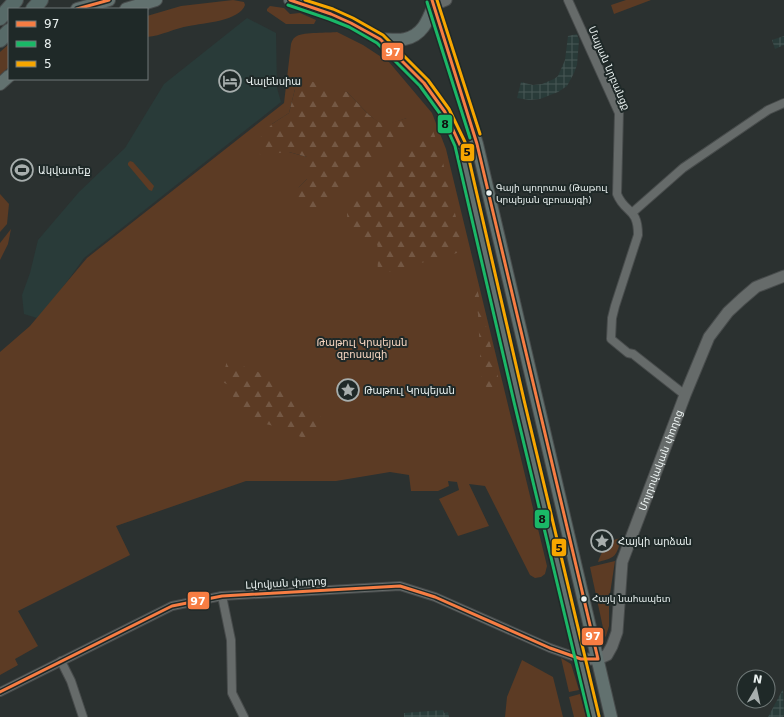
<svg xmlns="http://www.w3.org/2000/svg" width="784" height="717" font-family="'DejaVu Sans','Noto Sans Armenian',sans-serif">
  <defs>
    <pattern id="industrial-grid" width="8" height="8" patternUnits="userSpaceOnUse"><rect width="8" height="8" fill="#293b39"/><path d="M0 4h8M4 0v8" fill="none" stroke="#485856"/></pattern>
    <pattern id="forest-firs" width="22" height="20" patternUnits="userSpaceOnUse"><rect width="22" height="20" fill="#5c3b24"/><path d="M5 1l3.5 6h-7zM16 11l3.5 6h-7z" fill="#745844"/></pattern>
  </defs>
  <rect width="100%" height="100%" fill="#2b3130"/>
  <!-- built -->
  <polygon fill="#293b39" points="247,18 276,33 277,88 281,102 84,258 40,319 24,314 22,295 30,273 38,240 79,192 125,148 164,84"/>
  <!-- industrial -->
  <g fill="url(#industrial-grid)">
    <polygon points="577,34 579,40 577,65 574,73 567,86 558,92 540,99 529,100 517,98 521,82 533,85 542,84 554,79 558,76 565,60 568,36"/>
    <polygon points="784,36 784,45 775,49 772,40"/>
    <polygon points="783,689 784,715 783,717 768,717"/>
    <polygon points="443,710 444,713 448,712 449,717 404,717 404,713"/>
  </g>
  <!-- green -->
  <g fill="#5c3b24" fill-rule="evenodd">
    <path d="M233,0L244,2L245,5C240,21 203,23 189,26C175,28 161,36 147,37V16L181,6Z"/>
    <polygon points="626,0 651,0 614,14 611,5"/>
    <polygon points="270,6 284,8 290,14 300,13 316,20 314,24 286,24 267,11 267,9"/>
    <path d="M337,32L363,45L389,62L432,113L446,149L547,566L545,574L541,577L535,578L530,575L485,486L469,484L489,526L458,536L439,499L459,490L457,482L448,481L449,486L438,491H411L409,475L390,472L336,481H246L116,526L130,555L18,611L38,646L15,659L18,665L0,675V352L30,326L87,258L284,103L291,44C292,41 293,38 297,36C304,32 328,33 337,32ZM295,89L347,92L369,115L383,126L407,118L298,188L307,179V157L289,152L272,124L289,113Z"/>
    <polygon points="9,44 9,67 0,75 0,52"/>
    <polygon points="130,161 133,162 154,186 152,191 149,190 128,165 128,163"/>
    <polygon points="0,194 9,204 7,224 0,232"/>
    <polygon points="11,229 8,244 0,260 0,243"/>
    <path d="M622,538C615,556 618,557 598,562C603,549 607,540 622,538Z"/>
    <polygon points="615,561 609,600 609,626 606,636 605,637 590,567"/>
    <polygon points="561,658 571,664 579,690 569,692"/>
    <polygon points="522,660 553,677 563,717 505,717 507,697"/>
    <polygon points="580,694 586,717 574,717 569,697"/>
  </g>
  <!-- forest -->
  <g fill="url(#forest-firs)">
    <polygon points="303,79 347,92 369,115 383,125 407,118 416,123 310,215 302,209 295,198 298,188 307,179 307,157 289,152 260,155 259,139 272,124 289,113 295,89"/>
    <path d="M432,128L440,150L464,251L378,275C377,264 379,254 377,243L371,240L358,241C347,233 347,220 347,207Z"/>
    <polygon points="474,276 498,376 497,381 490,390 482,383 481,374 478,314 471,279 471,277"/>
    <polygon points="227,360 279,380 329,424 311,441 274,426 241,418 229,385 222,382"/>
  </g>
  <g fill="none" stroke-linecap="round" stroke-linejoin="round">
    <!-- street casing -->
    <g stroke="#484c4c" stroke-width="10">
      <g id="street">
        <path d="M568,0L619,113L617,194C625,214 638,207 638,235L615,306L612,318L611,339L628,353L633,354L685,395"/>
        <polyline points="633,212 683,168 768,110 784,103"/>
        <polyline points="222,596 231,640 232,693 244,717"/>
        <polyline points="61,661 71,681 83,717"/>
        <polyline points="0,692 172,606 222,596 400,586 435,597 550,648 581,659"/>
      </g>
    </g>
    <!-- secondary casing -->
    <g stroke="#484c4c" stroke-width="13">
      <g id="secondary">
        <polyline points="434,5 446,0"/>
        <path id="s1" d="M581,659H598L607,655L612,646L617,632L622,562L685,395L709,337L728,312L742,299L756,287L784,276"/>
      </g>
    </g>
    <!-- primary casing -->
    <g stroke="#484c4c" stroke-width="14">
      <g id="primary">
        <polyline points="290,0 331,14 351,23 380,39 424,83 445,112 460,144 473,197 519,401 569,608 594,717"/>
        <polyline points="432,0 477,144 611,717"/>
        <polyline points="77,9 109,0"/>
        <polyline points="126,9 156,0"/>
        <path d="M380,39C387,39 398,41 405,39C423,35 428,20 434,5"/>
        <polyline points="0,84 9,76"/>
      </g>
    </g>
    <!-- highway casing -->
    <g stroke="#484c4c" stroke-width="16">
      <g id="highway">
        <polyline points="33,9 41,0"/>
        <polyline points="0,18 16,0"/>
        <polyline points="0,40 9,31"/>
      </g>
    </g>
    <!-- street -->
    <use href="#street" stroke="#666b6a" stroke-width="8"/>
    <!-- secondary -->
    <use href="#secondary" stroke="#666b6a" stroke-width="11"/>
    <!-- primary -->
    <use href="#primary" stroke="#62716f" stroke-width="12"/>
    <!-- highway -->
    <use href="#highway" stroke="#576a68" stroke-width="14"/>
    <!-- bus-1 casing -->
    <g stroke="#1f2928" stroke-width="6">
      <g id="bus-1">
        <polyline points="290,0 331,14 351,23 380,39 424,83 445,112 460,145"/>
        <polyline points="77,9 109,0"/>
        <polyline points="0,692 172,606 222,596 400,586 435,597 550,648 581,659 598,659 477,144 432,0"/>
      </g>
    </g>
    <!-- bus-2 casing -->
    <g stroke="#1f2928" stroke-width="6">
      <g id="bus-2">
        <polyline points="427,2 470,138"/>
        <polyline points="288,5 329,19 349,27 377,43 420,86 441,115 455,146 514,402 589,717"/>
      </g>
    </g>
    <!-- bus-3 casing -->
    <g stroke="#1f2928" stroke-width="6">
      <g id="bus-3">
        <polyline points="305,0 333,9 353,18 383,35 428,80 449,109 465,142 524,400 599,716"/>
        <polyline points="437,0 480,134"/>
      </g>
    </g>
    <!-- bus-1 -->
    <use href="#bus-1" stroke="#f77d43" stroke-width="3"/>
    <!-- bus-2 -->
    <use href="#bus-2" stroke="#1ab867" stroke-width="3"/>
    <!-- bus-3 -->
    <use href="#bus-3" stroke="#f7a600" stroke-width="3"/>
  </g>
  <!-- icons -->
  <defs>
    <g id="hotel-ring" transform="scale(1.15)"><circle r="9.5" fill="#1f2928" stroke="#a7aead" stroke-width="1.5"/><path d="M-6-4.5h1.5V1H6V5H4.5V3h-9V5H-6ZM-4 0a1.8 1.8 0 1 1 3.6 0ZM.5 0V-2.5h3Q6-2.5 6 0Z" fill="#a7aead"/></g>
    <g id="stadium-ring" transform="scale(1.15)"><circle r="9.5" fill="#1f2928" stroke="#a7aead" stroke-width="1.5"/><path d="M0-5a6.5 5 0 1 0 0 10a6.5 5 0 1 0 0-10ZM-3.5-1.8h7v3.6h-7Z" fill="#a7aead"/></g>
    <g id="sight-ring" transform="scale(1.15)"><circle r="9.5" fill="#1f2928" stroke="#a7aead" stroke-width="1.5"/><path d="M0-6L1.8-2.2L6-1.7L2.9 1.2L3.7 5.4L0 3.3L-3.7 5.4L-2.9 1.2L-6-1.7L-1.8-2.2Z" fill="#a7aead"/></g>
  </defs>
  <g fill-rule="evenodd">
    <use href="#hotel-ring" x="230" y="81"/>
    <use href="#stadium-ring" x="22" y="170"/>
    <use href="#sight-ring" x="348" y="390"/>
    <use href="#sight-ring" x="602" y="541"/>
  </g>
  <!-- markers -->
  <g fill="#eaf1f0" stroke="#1f2928" stroke-width="1.5">
    <circle cx="489" cy="193" r="3.5"/>
    <circle cx="584" cy="599" r="3.5"/>
  </g>
  <g text-anchor="middle" dominant-baseline="central" stroke-width="4" stroke-linejoin="round" paint-order="stroke">
    <!-- bus labels -->
    <g font-size="9" fill="#eaf1f0" stroke="#1f2928" text-anchor="start">
      <text x="496" y="188">Գայի պողոտա (Թաթուլ<tspan x="496" dy="12">Կրպեյան զբոսայգի)</tspan></text>
      <text x="592" y="599">Հայկ նահապետ</text>
    </g>
    <!-- street labels -->
    <g font-size="10" fill="#eaf1f0" stroke="#1f2928">
      <text transform="translate(609 68) rotate(67)">Մալյան նրբանցք</text>
      <text stroke="none"><textPath href="#s1" startOffset="231">Մոլդովական փողոց</textPath></text>
      <text transform="translate(286 583) rotate(-3)">Լվովյան փողոց</text>
    </g>
    <!-- poi labels -->
    <g font-size="10" fill="#eaf1f0" stroke="#1f2928" text-anchor="start">
      <text x="246" y="81">Վալենսիա</text>
      <text x="38" y="170">Ակվատեք</text>
      <text x="364" y="390">Թաթուլ Կրպեյան</text>
      <text x="618" y="541">Հայկի արձան</text>
    </g>
    <!-- park labels -->
    <g font-size="10" fill="#f7d6c1" stroke="#1f2928">
      <text x="362" y="342">Թաթուլ Կրպեյան<tspan x="362" dy="12">զբոսայգի</tspan></text>
    </g>
  </g>
  <g stroke="#1f2928" stroke-width="1.5">
    <rect x="381" y="42" width="23" height="19" rx="4" fill="#f77d43"/>
    <rect x="437" y="114" width="16" height="20" rx="4" fill="#1ab867"/>
    <rect x="460" y="143" width="15" height="19" rx="4" fill="#f7a600"/>
    <rect x="534" y="509" width="16" height="20" rx="4" fill="#1ab867"/>
    <rect x="551" y="538" width="16" height="19" rx="4" fill="#f7a600"/>
    <rect x="187" y="591" width="23" height="19" rx="4" fill="#f77d43"/>
    <rect x="581" y="627" width="23" height="19" rx="4" fill="#f77d43"/>
  </g>
  <g font-size="11" text-anchor="middle" font-weight="bold" fill="#fff">
    <text x="393" y="56">97</text>
    <text x="198" y="605">97</text>
    <text x="593" y="640">97</text>
  </g>
  <g font-size="11" text-anchor="middle" font-weight="bold" fill="#111">
    <text x="445" y="128">8</text>
    <text x="467" y="156">5</text>
    <text x="542" y="523">8</text>
    <text x="559" y="552">5</text>
  </g>
  <!-- legend -->
  <rect x="8" y="8" width="140" height="72" fill="#1f2928" stroke="#707978"/>
  <rect x="16" y="21" width="20" height="6" fill="#f77d43" stroke="#707978"/>
  <text x="44" y="28" font-size="12" fill="#eaf1f0">97</text>
  <rect x="16" y="41" width="20" height="6" fill="#1ab867" stroke="#707978"/>
  <text x="44" y="48" font-size="12" fill="#eaf1f0">8</text>
  <rect x="16" y="61" width="20" height="6" fill="#f7a600" stroke="#707978"/>
  <text x="44" y="68" font-size="12" fill="#eaf1f0">5</text>
  <!-- north arrow -->
  <g transform="translate(756 689) rotate(9)"><circle r="19" fill="#1f2928" stroke="#707978"/>
  <path d="M0-3L7 15L0 10L-7 15Z" fill="#a7aead"/>
  <text y="-6" font-size="11" font-weight="bold" text-anchor="middle" fill="#eaf1f0">N</text>
  </g>
</svg>
